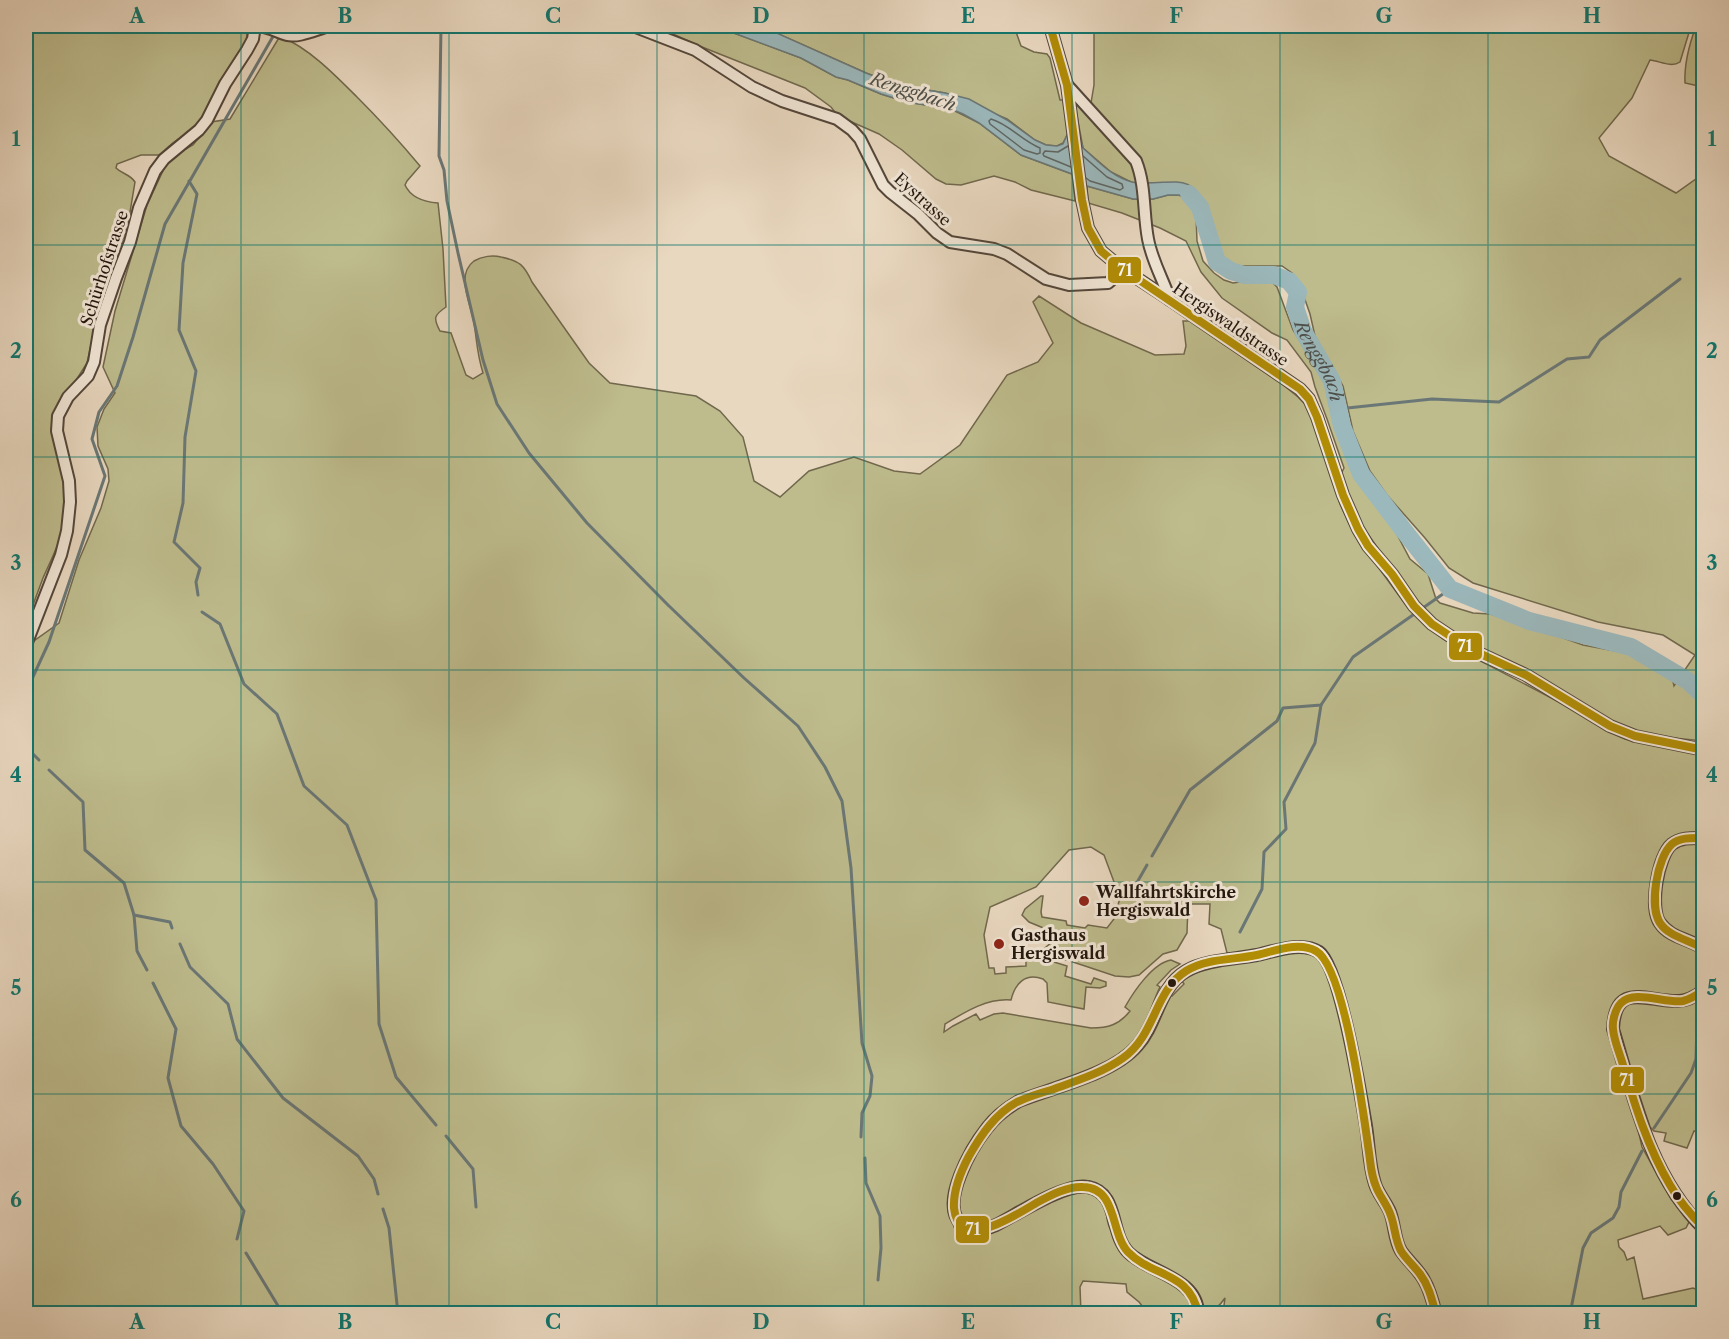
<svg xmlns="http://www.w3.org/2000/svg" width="1729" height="1339" font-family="'Libre Caslon Text',serif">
  <rect width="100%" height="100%" fill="#e9d8c0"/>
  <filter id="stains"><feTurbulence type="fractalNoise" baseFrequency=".00333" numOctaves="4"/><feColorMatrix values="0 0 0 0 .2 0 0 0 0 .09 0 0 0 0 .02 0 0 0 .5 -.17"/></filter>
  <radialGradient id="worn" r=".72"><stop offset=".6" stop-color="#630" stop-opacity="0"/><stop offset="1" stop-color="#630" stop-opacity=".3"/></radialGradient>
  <!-- green -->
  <g fill="#bebc8d" stroke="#70684d" stroke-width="1.5">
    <path d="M26,26H246L247,34L246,43C235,61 225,79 215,97C210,105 206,114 200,121C189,136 171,140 161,155H141L117,164L116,168C122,174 130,174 135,182L129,218L122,242L112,264L101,301L87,363L56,412C61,448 70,485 64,522C61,541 51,560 43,578C37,594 31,610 26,626Z"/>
    <polygon points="655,26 715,26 801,58 836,77 848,80 881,94 907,102 951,109 979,123 1021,155 1072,174 1075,201 1031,190 1015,182 994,176 961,185 946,184 936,179 902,150 879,134 838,116 831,107 805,88 702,47"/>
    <polygon points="761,26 1014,26 1021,46 1034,52 1047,54 1050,58 1060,100 1064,100 1068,133 1063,143 1057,146 1046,145 1035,140 1007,119 945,93 897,85 866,73"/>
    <path d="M1094,26H1691L1680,62C1671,68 1660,61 1650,60L1632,98L1599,138L1609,156L1676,193L1703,174V741L1644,735L1624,729L1458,638L1421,609L1365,530L1355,511L1341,474L1344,468L1327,419L1315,387L1311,372L1287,340L1272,333L1222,298L1201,272L1186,241L1160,228L1122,213L1088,203L1087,186L1133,199H1153L1168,195H1179L1187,199L1192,204L1196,216L1197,241L1203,261L1214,273L1224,280L1233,283L1261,279L1271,281L1277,287L1293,330L1329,387L1331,399L1341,435L1356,477L1372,501L1392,525L1410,559L1428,574L1436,599L1440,603L1473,613L1490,614L1521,623L1583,645L1637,655L1661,667L1672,677L1674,686L1695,655L1663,635L1598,622L1473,583L1449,568L1425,538L1387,495L1370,471L1353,431L1343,386L1315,336L1310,314L1302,291L1292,273L1282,266H1238L1225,262L1218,256L1208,208L1154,183H1133L1111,172L1083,148L1074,100L1091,103L1094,85Z"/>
    <path d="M1696,26H1703V87L1685,83C1684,63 1689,45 1696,26Z"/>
    <path d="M280,36C310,49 334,74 357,97C379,119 400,142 420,166L407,181L405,185C411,198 424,202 438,203L443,249L446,307C434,315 433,318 440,331L451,333L466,375L473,379L483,373C477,354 477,342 474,323C471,304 455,275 474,261C482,256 493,255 501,257C520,261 524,265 532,282L589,363L610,383L696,396L720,411L743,437L754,481L780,497L809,471L854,457L894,471L920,474L960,445L1007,375L1038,362L1053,343L1033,302L1039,296L1081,323L1155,355L1184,354L1186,346L1183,321H1189L1282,384L1298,397L1307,406L1312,415L1340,504L1354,534L1408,608L1420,620L1443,639L1475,658L1576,711L1605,730L1625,739L1703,755V832C1691,833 1677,833 1668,841C1657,851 1648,899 1651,913C1652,920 1655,925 1659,930C1670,944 1691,943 1703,955V982C1700,987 1695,993 1690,995C1665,1006 1634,979 1615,1004C1608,1013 1609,1021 1610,1031L1634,1111L1642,1147L1671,1199L1689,1222L1686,1228L1668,1235L1660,1226L1618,1240L1619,1247L1624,1252L1627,1260L1634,1257L1643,1299L1693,1288L1703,1292V1313H1223L1225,1298C1221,1304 1215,1311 1207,1312C1201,1307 1203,1302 1199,1296C1197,1292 1193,1289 1189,1286C1172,1271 1147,1266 1131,1250C1108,1226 1122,1172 1072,1183L988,1225C972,1229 957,1221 957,1203C957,1194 961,1189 964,1182C967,1175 969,1168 972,1160C979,1147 986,1133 997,1122C1016,1100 1064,1088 1091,1077C1106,1071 1120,1067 1132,1057C1152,1041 1156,1015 1169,994L1172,996L1184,984L1182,981C1210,961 1246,964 1278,954L1275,947L1230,954L1227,953L1221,929L1209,924L1210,904H1188L1187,933L1177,950L1163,954L1139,975L1129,977L1115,976L1070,961L1041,955L1040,952L1058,937V934L1029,922L1022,915L1025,909L1041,896H1043L1041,912L1042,917L1066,921L1067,925L1085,928L1088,925L1107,928L1114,919L1120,898L1104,855L1091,847L1069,850L1036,887L990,907L984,935L989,968H994L995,974L1006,973V967L1026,966V960L1054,962L1067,966L1065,976L1091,984L1094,978L1106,982V986L1100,988L1086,987L1084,1009L1048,1002L1047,983L1043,979C1025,972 1015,984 1011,1000C987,998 965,1012 945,1024L944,1032L953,1026L976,1014L980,1020L994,1014L1003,1013L1091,1028C1108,1028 1119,1025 1130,1011L1125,1007C1134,991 1153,963 1171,960L1180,964L1171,970L1157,985L1160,987C1149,1008 1149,1029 1130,1048C1117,1061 1099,1067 1082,1073C1045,1088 1000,1098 977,1134C972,1143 968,1154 963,1163C957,1177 948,1191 950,1206C951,1220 955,1241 971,1240L1072,1192C1083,1190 1094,1192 1102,1201C1107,1208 1106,1216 1108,1223C1109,1229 1110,1227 1112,1232C1117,1242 1119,1251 1129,1259C1147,1272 1196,1286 1192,1313H1148L1139,1302L1127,1292L1126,1284L1083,1281L1080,1287L1081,1314L26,1313V657L31,643L59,623L79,560L101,508L109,481L108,469L98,446L97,427L104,409L115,393L103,367L115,311L147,205L169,158L193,145L211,122L230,119Z"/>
    <path d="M1703,841V943C1691,938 1671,933 1664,921C1655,907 1663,861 1673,849C1679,842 1694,843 1703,841Z"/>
    <polygon points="1703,996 1703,1139 1696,1136 1697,1132 1694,1131 1687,1148 1664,1141 1666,1133 1654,1131 1650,1127 1618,1031 1619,1012 1622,1008 1632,1001"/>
  </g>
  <!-- water -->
  <path fill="#9bb8bc" stroke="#6a7776" stroke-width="1.5" d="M715,26H761L866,73L897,85L945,93L969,99L1007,120L1035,140L1046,145L1057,146L1063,144L1068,133L1082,144L1083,148C1098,161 1112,177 1132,182C1136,183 1142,183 1146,183C1179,183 1190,174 1208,208L1196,216L1192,204L1187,199L1179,195H1168L1153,199H1133L1087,186L1072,174L1021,155L979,123L963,114L951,109L907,102L881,94L848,80L836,77L801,58Z"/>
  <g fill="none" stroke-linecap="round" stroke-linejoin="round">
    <!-- shore -->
    <g stroke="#5e6664" stroke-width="1.5">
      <path d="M991,119C1009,124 1022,141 1040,148V153L1037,154L1024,150L990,124L989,121Z"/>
      <polyline points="1068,146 1058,152 1045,151 1043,154 1044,156 1071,167"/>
      <polyline points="1083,156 1107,177 1122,184 1123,188 1120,190 1090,181 1086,178"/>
    </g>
    <!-- stream -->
    <g stroke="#6a7776" stroke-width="3">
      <polyline points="441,26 439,156 444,170 447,201 458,253 483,360 497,404 529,453 587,523 668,605 744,678 798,726 825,767 842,801 851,868 862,1043 872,1076 870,1096 862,1113 861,1137"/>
      <polyline points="1699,46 1704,49"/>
      <polyline points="189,181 197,194 183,263 179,330 196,371 185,437 183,503 174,542 200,568 196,582 198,595"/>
      <polyline points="1338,409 1432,399 1499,402 1567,359 1589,357 1600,340 1680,279"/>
      <polyline points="202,612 220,624 244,684 277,714 304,786 347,825 376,900 379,1024 396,1077 436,1125"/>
      <polyline points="26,692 49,642 105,476 92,439 99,412 117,386 133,337 165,224 279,26"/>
      <polyline points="26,747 39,760"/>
      <polyline points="49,770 83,802 85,850 124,883 134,915 137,951 147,970"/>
      <polyline points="1152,856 1190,790 1277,721 1283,708 1321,705 1353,657 1450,589"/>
      <polyline points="1131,893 1147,865"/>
      <polyline points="134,915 170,922 172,928"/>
      <polyline points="1240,932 1262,889 1264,852 1286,829 1284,802 1315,743 1321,705"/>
      <polyline points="180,944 190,967 228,1004 237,1039 283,1098 358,1156 374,1179 378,1194"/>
      <polyline points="153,983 176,1029 168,1078 181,1126 213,1164 244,1211 237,1239"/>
      <polyline points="1654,1128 1691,1073 1696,1059 1697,1022 1704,1009"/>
      <polyline points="446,1136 473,1169 476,1207"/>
      <polyline points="865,1158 866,1183 880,1216 881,1248 878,1280"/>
      <polyline points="383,1209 389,1228 398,1314"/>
      <polyline points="246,1253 283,1314"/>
      <polyline points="1570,1314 1583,1248 1591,1233 1613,1218 1619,1207 1621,1192 1642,1151"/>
    </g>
    <!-- river -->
    <path stroke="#9bb8bc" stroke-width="18" id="s1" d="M1189,194L1200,207L1217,262L1231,271L1244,275H1274L1289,281L1298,292L1295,307L1303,331L1332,381L1342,426L1361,474L1405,532L1450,589L1529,621L1631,647L1688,681L1704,696"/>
    <!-- minor casing -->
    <g stroke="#53463a" stroke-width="14">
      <g id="minor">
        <path d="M258,26C270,27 276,32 287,35C299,38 317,29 330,26"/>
        <polyline points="633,26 695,50 752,87 782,101 837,119 852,130 860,139 883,185 890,192 918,214 937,233 950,242 994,249 1007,254 1046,279 1069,285 1108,283 1116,276 1120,267"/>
        <polyline points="1050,26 1067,85 1082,200 1088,228 1101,251 1120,267 1170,300 1300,389 1309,399 1317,417 1343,495 1358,529 1368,546 1392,574 1414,606 1432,624 1468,648 1526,675 1610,726 1635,736 1704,750"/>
        <path d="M1068,86L1136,161C1146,186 1143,213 1148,239C1152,261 1163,279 1170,300"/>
        <polyline points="26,645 61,555 67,531 70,502 69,481 57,431 58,416 68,397 88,376 94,362 100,325 116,278 130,242 139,208 155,171 164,159 199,130 207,120 225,84 247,50 253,39 255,26"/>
        <path d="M1704,838C1693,838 1681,837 1672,844C1658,855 1649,908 1660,923C1670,938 1690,939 1704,949"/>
        <path d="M1704,990C1696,996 1688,1001 1678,1001C1648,1002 1615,980 1613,1029C1634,1099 1650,1176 1704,1229"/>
        <path d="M1198,1314C1198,1278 1150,1273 1129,1253C1109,1234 1120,1193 1088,1187C1066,1182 1016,1215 996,1225C984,1230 971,1234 961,1224C939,1203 972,1147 987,1128C996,1116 1007,1108 1019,1101C1054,1087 1113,1074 1137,1046C1158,1023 1158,988 1186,971C1204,960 1236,959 1257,955C1275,951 1302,941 1319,952C1340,966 1361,1096 1366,1126C1369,1145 1369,1166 1375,1184C1378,1194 1386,1202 1390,1212C1395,1225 1394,1239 1401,1251C1408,1261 1418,1269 1424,1280C1430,1290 1433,1302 1436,1314"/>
      </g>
    </g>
    <!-- minor -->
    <use href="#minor" stroke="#f1e6d6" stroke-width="10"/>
    <!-- bus-1 casing -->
    <g stroke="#f1e6d6" stroke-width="12">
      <g id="bus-1">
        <polyline points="1050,26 1067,85 1082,200 1088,228 1101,251 1120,267 1300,389 1309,399 1317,417 1343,495 1358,529 1368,546 1392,574 1414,606 1432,624 1468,648 1526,675 1610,726 1635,736 1704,750"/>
        <path d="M1704,838C1693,838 1680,837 1672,844C1657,857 1649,906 1660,923C1669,937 1690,940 1704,949"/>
        <path d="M1704,990C1697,995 1691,999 1683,1001C1666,1004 1634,989 1621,1003C1615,1009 1612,1022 1613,1029C1614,1041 1620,1054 1623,1065C1635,1106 1648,1148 1670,1185C1679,1201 1691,1215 1704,1228"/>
        <path d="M1198,1314C1191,1272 1152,1277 1128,1252C1110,1233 1118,1188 1083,1187C1068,1186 1051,1195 1038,1202C1018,1213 959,1255 954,1208C953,1190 961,1171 969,1156C981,1135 995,1114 1017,1102C1028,1097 1040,1093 1051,1090C1076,1081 1102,1073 1123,1058C1156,1035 1154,991 1186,971C1207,958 1234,960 1257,955C1275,951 1299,941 1316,951C1345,967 1365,1124 1370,1160C1371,1170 1373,1180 1377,1189C1381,1198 1388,1206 1391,1216C1395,1227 1395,1240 1401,1251C1406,1259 1414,1266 1420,1274C1429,1286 1432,1300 1436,1314"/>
      </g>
    </g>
    <!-- bus-1 -->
    <use href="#bus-1" stroke="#b18c05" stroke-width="8"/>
  </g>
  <!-- grid -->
  <path fill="none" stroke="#0f766e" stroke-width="1.5" stroke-opacity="0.55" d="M241,26V1314M449,26V1314M657,26V1314M864,26V1314M1072,26V1314M1280,26V1314M1488,26V1314M26,245H1704M26,457H1704M26,670H1704M26,882H1704M26,1094H1704"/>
  <!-- markers -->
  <g fill="#8f2418" stroke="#f1e6d6" stroke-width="2">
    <circle cx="1084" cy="901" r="6"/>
    <circle cx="999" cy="944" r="6"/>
  </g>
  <g fill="#21150d" stroke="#f1e6d6" stroke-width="2">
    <circle cx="1172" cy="983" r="5"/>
    <circle cx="1677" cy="1196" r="5"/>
  </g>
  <g text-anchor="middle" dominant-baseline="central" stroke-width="6" stroke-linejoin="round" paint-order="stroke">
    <!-- street labels -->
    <g font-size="16" fill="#21150d" stroke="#f1e6d6">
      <text transform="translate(923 199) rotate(42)">Eystrasse</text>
      <text transform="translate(104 268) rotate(-72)">Schürhofstrasse</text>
      <text transform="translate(1231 324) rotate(34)">Hergiswaldstrasse</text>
    </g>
    <!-- poi labels -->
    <g font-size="16" font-weight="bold" fill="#21150d" stroke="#f1e6d6" text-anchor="start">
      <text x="1096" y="892">Wallfahrtskirche<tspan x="1096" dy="18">Hergiswald</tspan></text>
      <text x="1011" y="935">Gasthaus<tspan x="1011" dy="18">Hergiswald</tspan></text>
    </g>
    <!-- water labels -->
    <g font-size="18" font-style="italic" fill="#4c4e4a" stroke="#f1e6d6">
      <text transform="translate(913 92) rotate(18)">Renggbach</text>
      <text stroke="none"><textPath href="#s1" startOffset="240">Renggbach</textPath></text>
    </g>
  </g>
  <g stroke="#f1e6d6" stroke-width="2">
    <rect x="1107" y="256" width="35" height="28" rx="6" fill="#b18c05"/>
    <rect x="1448" y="632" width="35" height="29" rx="6" fill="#b18c05"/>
    <rect x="1610" y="1066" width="35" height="28" rx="6" fill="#b18c05"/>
    <rect x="955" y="1215" width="35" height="29" rx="6" fill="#b18c05"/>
  </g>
  <g font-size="16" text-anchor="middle" font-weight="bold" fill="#fff">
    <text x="1125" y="276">71</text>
    <text x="1465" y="652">71</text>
    <text x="1627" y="1086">71</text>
    <text x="973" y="1235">71</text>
  </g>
  <!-- margin -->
  <rect width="1729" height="1339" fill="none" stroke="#e9d8c0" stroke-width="66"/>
  <rect x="33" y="33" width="1663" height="1273" fill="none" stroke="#0f766e" stroke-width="2"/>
  <g font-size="20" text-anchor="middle" font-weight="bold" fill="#0f766e">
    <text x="137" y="23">A</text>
    <text x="345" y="23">B</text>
    <text x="553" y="23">C</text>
    <text x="761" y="23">D</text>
    <text x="968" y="23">E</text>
    <text x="1176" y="23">F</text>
    <text x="1384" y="23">G</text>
    <text x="1592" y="23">H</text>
    <text x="16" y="146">1</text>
    <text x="1712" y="146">1</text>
    <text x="16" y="358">2</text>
    <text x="1712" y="358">2</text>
    <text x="16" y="570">3</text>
    <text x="1712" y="570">3</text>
    <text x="16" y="782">4</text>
    <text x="1712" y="782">4</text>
    <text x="16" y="995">5</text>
    <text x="1712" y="995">5</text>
    <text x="16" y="1207">6</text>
    <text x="1712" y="1207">6</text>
    <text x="137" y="1329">A</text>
    <text x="345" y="1329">B</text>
    <text x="553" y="1329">C</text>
    <text x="761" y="1329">D</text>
    <text x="968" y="1329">E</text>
    <text x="1176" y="1329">F</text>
    <text x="1384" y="1329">G</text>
    <text x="1592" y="1329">H</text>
  </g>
  <rect width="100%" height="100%" filter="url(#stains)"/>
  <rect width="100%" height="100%" fill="url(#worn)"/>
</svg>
